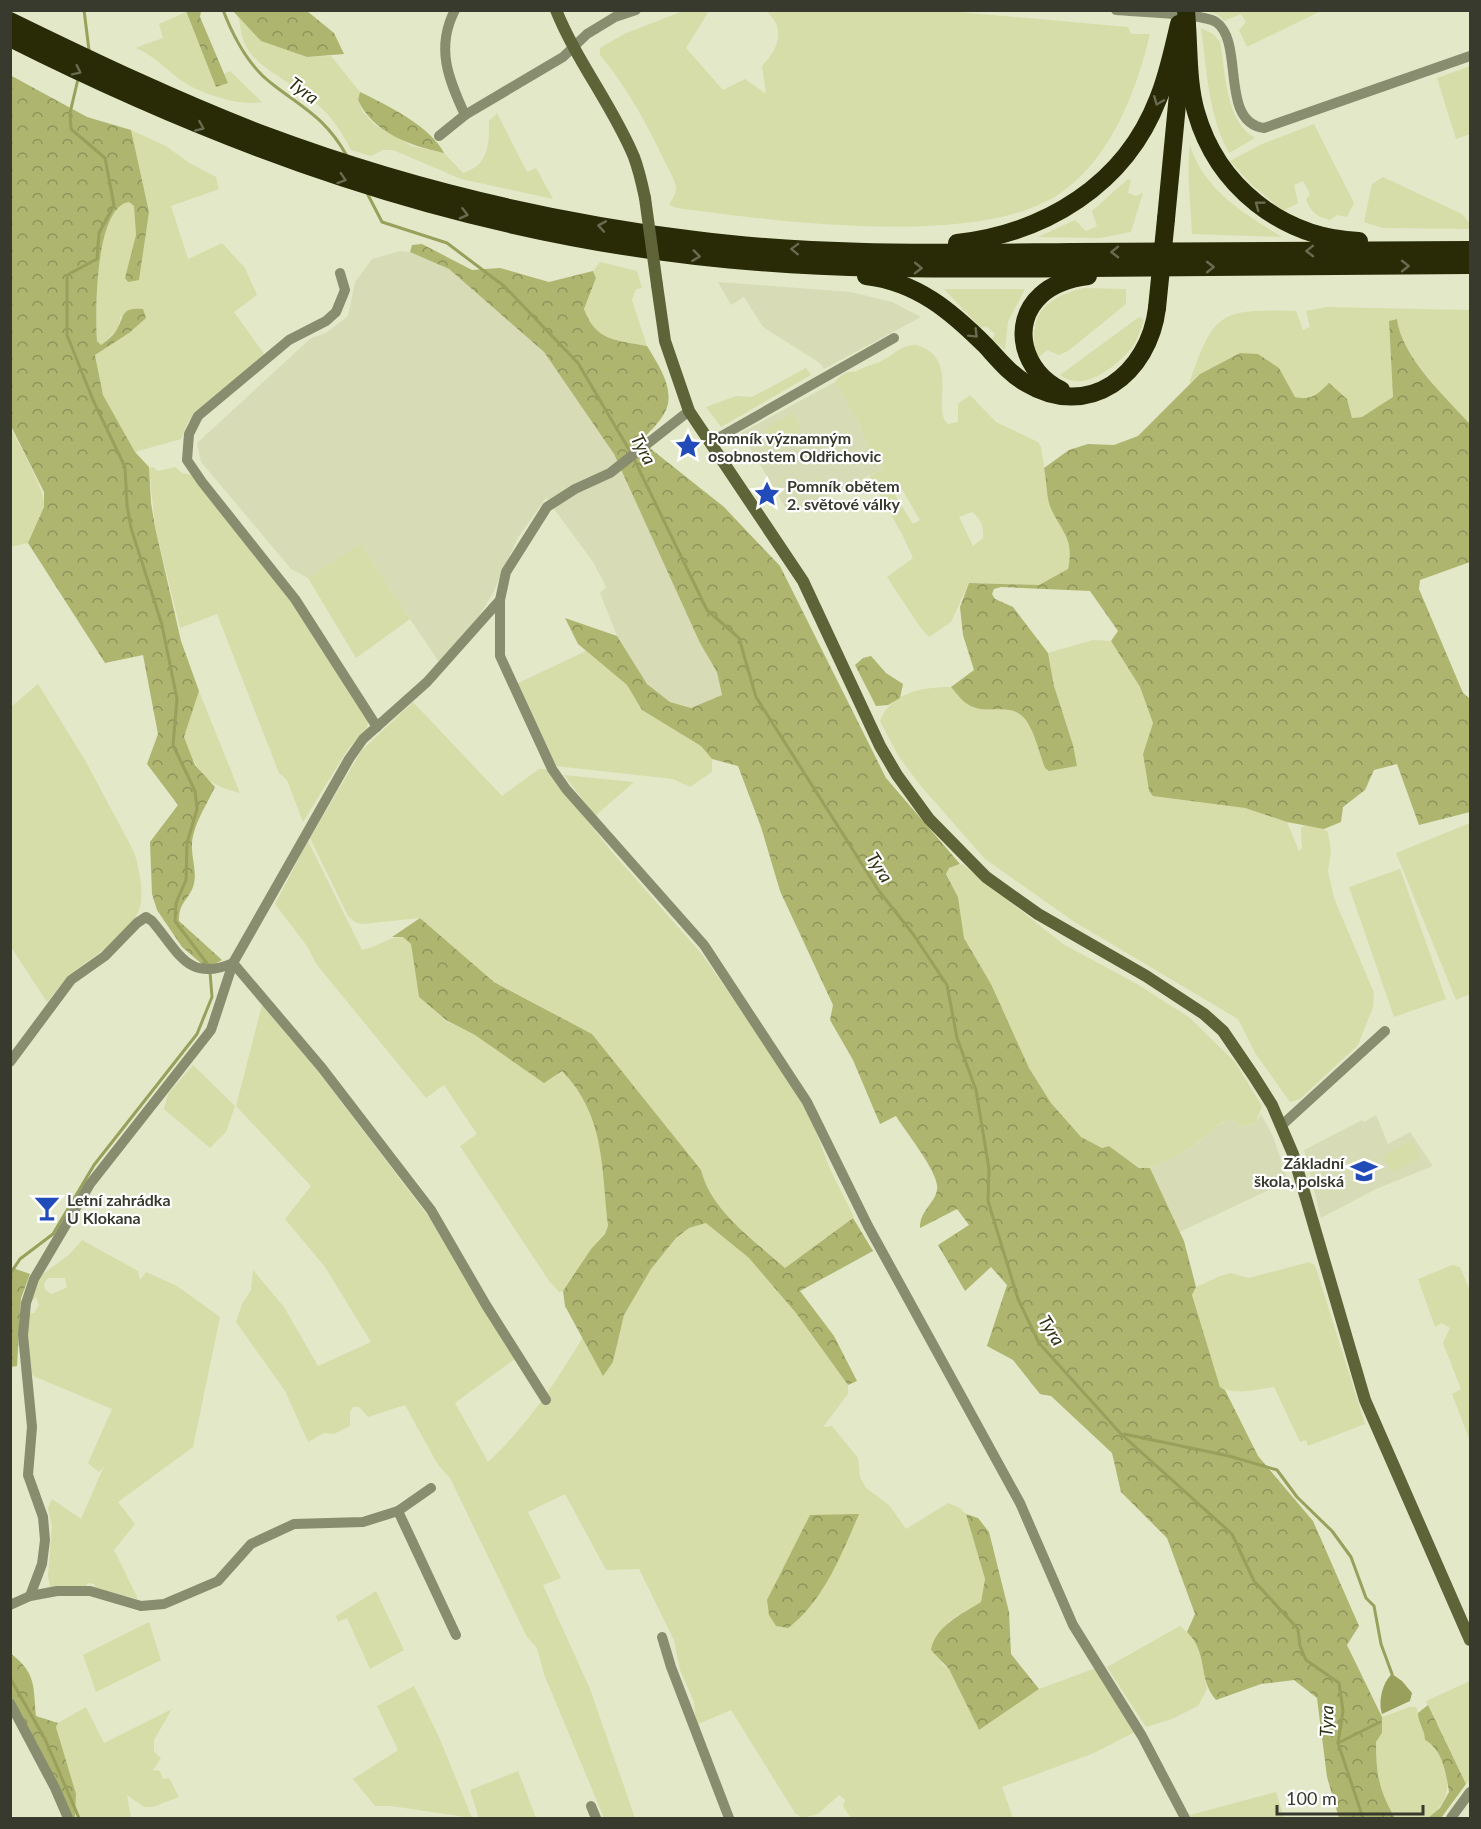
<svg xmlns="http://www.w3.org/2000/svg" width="1481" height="1829" font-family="Lato,sans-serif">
  <defs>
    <pattern id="forest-crowns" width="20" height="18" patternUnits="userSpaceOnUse" patternTransform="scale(1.5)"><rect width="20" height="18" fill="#adb56f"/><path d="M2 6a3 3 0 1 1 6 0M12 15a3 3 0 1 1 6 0" fill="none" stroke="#8e945c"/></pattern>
  </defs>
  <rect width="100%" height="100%" fill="#e3e8c9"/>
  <!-- built -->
  <g fill="#d7dcb6">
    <polygon points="400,251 410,252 449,269 544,352 614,454 700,643 718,672 722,695 691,708 670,702 647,684 617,636 600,593 606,587 593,562 546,498 517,539 493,593 473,626 439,662 360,545 308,578 291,569 201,462 197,443 311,338 326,333 348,316 355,282 372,259"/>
    <polygon points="718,282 851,292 892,302 921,317 824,369 821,364 763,327 744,297 731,305"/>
    <polygon points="835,382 859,424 874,460 883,469 803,508 787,510 741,433"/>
    <polygon points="1261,1114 1273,1136 1288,1181 1180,1232 1150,1168 1183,1152 1199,1142 1214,1127 1228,1120 1233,1119 1240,1127 1256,1123"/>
    <polygon points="1376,1115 1388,1144 1410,1132 1433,1166 1376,1189 1321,1218 1304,1150 1362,1120 1364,1122"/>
  </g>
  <!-- green -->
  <g fill="#d6dda9" fill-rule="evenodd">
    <path d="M683,11H709L686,48L723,90L745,79L766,94L762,66C778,49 787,29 766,11H947L1128,27L1131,34H1150C1136,92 1111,159 1059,194C976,249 775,221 677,208L669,205C672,199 676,195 676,188C675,180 669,170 665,162C647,124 627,87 600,55V48L624,34Z"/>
    <polygon points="1205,11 1321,11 1247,47 1239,30 1246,22 1241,14 1224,21 1217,14"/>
    <path d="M186,12L216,86L228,83L224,74L230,71L262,102C240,106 210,96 190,86C170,75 157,56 135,48L163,38L159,24Z"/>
    <path d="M238,15L261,41L307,57L331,56L360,92L358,100L363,112L375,125L412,146L444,153L463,173C489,165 489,145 489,121L497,113L527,172L536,168L553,199L461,179L393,150H383L371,156L351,150C338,123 321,104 296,88C278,75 253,64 244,42C241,34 240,24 238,15Z"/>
    <path d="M1201,28L1213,34L1220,42C1226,73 1225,121 1255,138L1229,153C1208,114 1207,71 1201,28Z"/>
    <polygon points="1470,66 1470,134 1456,139 1437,78"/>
    <path d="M1314,124L1354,203L1347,217L1337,215L1330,220C1317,217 1312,213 1306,200L1310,194L1303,181L1294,185L1298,203L1283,211L1251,184L1230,161L1262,144Z"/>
    <path d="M131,130L166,146L188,162L216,177L219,189L171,206L188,259L222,243L245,268L257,295L234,312L265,355L196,413L188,422L181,439L135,452L103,395L95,354L129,333L121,315L118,329L101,345L97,341C95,313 95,207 129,202L134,206L136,235L126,278L149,212Z"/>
    <path d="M1190,145C1204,191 1244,213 1282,237L1192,234C1191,205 1186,174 1190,145Z"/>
    <polygon points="1383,177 1462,214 1470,224 1470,229 1382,228 1364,222 1372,184"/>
    <polygon points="1128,179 1131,180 1128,193 1136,196 1143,193 1131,232 1100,238 1038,237 1075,220 1086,231 1097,226 1092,211"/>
    <path d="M600,262L637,271L642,288L636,289L632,300L647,346C617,340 596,342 584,309L596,278L593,271Z"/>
    <path d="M1083,288L1126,289V304L1068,351L1059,355L1047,350L1037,359C1027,315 1043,299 1083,288Z"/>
    <polygon points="944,289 1025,289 1008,322 1005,350 992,340 995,334 986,326 981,328"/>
    <path d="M1327,307L1470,310V424C1446,398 1401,355 1397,319L1389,321L1393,398L1362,417L1352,418L1347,399L1317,395L1306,400L1295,397L1279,368L1240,353L1200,374L1189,384C1214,312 1219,309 1296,311L1303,330L1310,327L1306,311Z"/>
    <path d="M1139,317L1144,320C1141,328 1138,339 1133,346C1118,365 1084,394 1060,375Z"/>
    <path d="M916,345C962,358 930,409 948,424L958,422V404L970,395L996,422L1038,442L1041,447L1051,510L1062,525L1071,552L1068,570L1039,585L969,583L951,622L929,637L920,627L887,577L913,558L903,536L869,476L883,469L874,460L859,424L835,382C840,375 847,371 855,372C863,367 869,366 877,363C893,357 898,345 916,345ZM900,486L920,520L913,524L892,490ZM972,512C981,519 984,527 983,538L973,546L959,517Z"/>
    <polygon points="806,368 811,375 721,427 706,407 736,396 752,397"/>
    <polygon points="792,413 802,429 774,445 765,429"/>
    <path d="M10,426C18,444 45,489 44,504C44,517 34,532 28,543L11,547Z"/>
    <polygon points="153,467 158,471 175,467 182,473 192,475 279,577 368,722 367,728 348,749 303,822 287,780 279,773 217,614 180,628 155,527 149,468"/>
    <polygon points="360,544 410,619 356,658 308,578"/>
    <path d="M1093,640L1111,641L1140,687L1153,723L1143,754L1149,791L1245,808L1287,822L1299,851L1302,848L1301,828C1308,822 1320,826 1328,832L1331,851L1328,871L1334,898L1374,993L1373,1007L1358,1045L1300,1099L1290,1102L1255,1053L1238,1019L1073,921L985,859L920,785L899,757L880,721C891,692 923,687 951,687C958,695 964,705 976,708C992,713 1012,703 1025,719C1035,732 1039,753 1045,768L1073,745L1054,686L1048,653Z"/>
    <polygon points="586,651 627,685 642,710 701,746 712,759 712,772 690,787 673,779 555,766 516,684"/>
    <path d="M38,684L85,760L134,852C139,867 144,892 140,907C132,937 89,957 68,977C60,984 54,994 47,1002L11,947V707Z"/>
    <path d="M199,691L240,793C202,783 198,772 184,737Z"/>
    <path d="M413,702L502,796L539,769H546L612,852L701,953L761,1039L810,1116L830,1169L854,1217L785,1268C755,1240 711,1211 700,1170L592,1034L493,981L420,918L362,924L355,922L348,916L310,838L362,750Z"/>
    <polygon points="564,775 634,782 595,816"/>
    <polygon points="1470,823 1470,994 1456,1000 1396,853"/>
    <path d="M308,841L362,950C378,947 387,937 403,937L411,944L419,997L445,1020L475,1035L562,1071L569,1078L588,1106L598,1132L603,1153L608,1226L605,1234L591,1249L563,1291L559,1292L549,1281L460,1146L477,1134L444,1085L426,1098L317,965L307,946L275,904Z"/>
    <path d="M962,864L1063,944L1137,984L1190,1018L1235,1062L1262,1106L1256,1123L1240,1127L1233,1119C1217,1121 1210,1134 1198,1142C1182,1154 1162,1164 1143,1170L1109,1146L1102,1148L1080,1137L1051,1103L1029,1068L991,984L964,938L958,897L946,873L949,868Z"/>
    <polygon points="1400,869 1446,999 1394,1017 1349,887"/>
    <path d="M262,1005L320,1074L441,1233L439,1236L442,1235L516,1358L455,1403L488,1462C528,1425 555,1383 583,1337L603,1375L613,1362L624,1314L651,1269L676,1238L689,1228L706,1223L749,1258L796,1313L848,1385V1394L823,1427L832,1426L858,1458L860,1477L866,1488L889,1505L906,1529L948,1503L960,1508L966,1514L985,1579L981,1602L948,1622L942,1664L949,1669L979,1730L1039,1689L1096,1668L1135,1732L1094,1753L1002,1787L1013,1818H851L843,1806L845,1800L839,1795L818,1814L802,1818L795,1813L731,1710L696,1725L694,1702L680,1670L674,1640L639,1569L606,1570L565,1494L528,1512L561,1578L543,1585L590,1689L635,1818H604L544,1674L537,1648L527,1637L450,1478L438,1465L405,1405L368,1417L359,1407H353L350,1412V1426L334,1434L324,1433L308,1442L285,1391L236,1322L242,1304L251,1290L253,1270L284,1307L318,1366L371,1342L325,1267L285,1219L311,1186L236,1106ZM790,1556L788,1628L777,1579Z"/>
    <polygon points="193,1065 235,1106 226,1132 210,1148 164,1109 168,1094"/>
    <polygon points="1412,1140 1421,1157 1392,1173 1383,1156"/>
    <path d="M82,1240L138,1271L140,1280L146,1272L177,1286L220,1317L193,1447L118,1502L135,1524L114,1550L138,1599L95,1588L94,1584L88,1583L85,1587H50L48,1576L52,1526L48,1508L52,1499L81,1519L104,1466L99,1472L88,1463L112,1409L33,1376C25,1356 27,1334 30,1313H34L39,1305L36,1297L31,1302L39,1277L70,1254ZM48,1278H65L67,1287L52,1294L45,1290L44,1283Z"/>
    <path d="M1309,1262L1315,1265L1365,1424L1308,1446L1306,1440L1300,1442L1274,1387C1258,1389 1235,1396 1220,1387L1192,1295L1196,1287L1220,1276L1231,1273L1249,1278Z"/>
    <polygon points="1452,1265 1460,1267 1470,1291 1470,1441 1452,1394 1461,1389 1443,1343 1450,1328 1442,1323 1435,1327 1418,1279"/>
    <polygon points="376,1591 404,1650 370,1669 347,1618 338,1622 336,1616"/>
    <polygon points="149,1622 161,1660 96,1692 83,1655"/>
    <polygon points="1180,1626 1198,1642 1207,1689 1198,1706 1172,1719 1146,1727 1107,1667"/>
    <polygon points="1470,1681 1470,1780 1466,1784 1426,1701"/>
    <polygon points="414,1686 439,1737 472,1818 391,1806 375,1806 353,1779 398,1750 377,1706"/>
    <polygon points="86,1707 104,1743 172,1709 154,1740 154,1752 161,1758 153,1770 160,1771 163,1779 169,1778 179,1797 153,1807 144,1807 127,1795 131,1818 75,1818 76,1795 56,1727 58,1723"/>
    <path d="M1410,1707H1416C1420,1718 1423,1727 1427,1738C1429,1743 1435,1747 1438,1752C1453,1775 1451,1802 1428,1818H1395C1379,1791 1376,1773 1376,1742L1382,1733V1717Z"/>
    <polygon points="518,1771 536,1818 479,1818 470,1790"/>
    <polygon points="1276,1792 1284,1818 1191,1818 1190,1815"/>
  </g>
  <!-- forest -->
  <g fill="url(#forest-crowns)">
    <polygon points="186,11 201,11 200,17 228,83 216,87"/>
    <polygon points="233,11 307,11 334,33 344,54 307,57 261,41"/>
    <path d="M10,75L87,117L131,130L149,212L139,280L128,282L125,278L136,235L134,206L129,202C95,207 95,313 97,341L101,345C106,341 112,337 116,331C125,316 120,307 143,309L146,318L129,333L95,355L103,395L135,452L149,467L151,503L155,527L181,641L199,691L184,737L195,765L215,787C207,804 193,825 192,844C191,859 198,872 193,887C187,902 179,902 179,921L222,960L213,965H203L182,947L157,910L152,894L150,842L178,805L147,764L158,734L143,655L105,663L28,543L44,507V492L11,426Z"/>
    <path d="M360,92C387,105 430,126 444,153C411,146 373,133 358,100Z"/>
    <path d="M422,244L472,270L500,268L549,282L593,271L596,278L584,309C596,342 617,340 647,346C659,366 679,394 662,417C657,425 649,432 643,439L651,449L724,507L780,566L886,778L960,864L949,868L946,874L958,897L964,938L991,984L1029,1068L1051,1103L1081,1137L1102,1148L1109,1146L1139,1168H1150L1184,1241L1196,1287L1192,1295L1220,1387L1225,1390L1258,1456L1313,1521L1359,1626L1347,1645L1382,1717V1733L1376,1742C1376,1773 1379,1791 1395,1818H1339L1327,1777L1317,1698L1294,1680L1261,1684L1216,1700C1197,1678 1209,1653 1187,1632L1195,1614L1167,1538L1121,1492L1112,1453L1051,1396L1040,1394L1013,1360L987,1346L1007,1285L991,1267L965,1291L938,1245L969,1225L957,1209L920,1228C920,1210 934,1205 937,1190C941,1175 905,1131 896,1116L880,1124L853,1060L830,1020L833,1005L780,891L761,827L738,766L712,759L701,746L642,710L627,685L578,644L565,618L617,636L647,684L670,702L691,708L722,695L717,672L700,643L614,454L544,352L449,269L410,252L412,245Z"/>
    <path d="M1397,319C1401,356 1446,398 1470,424V562L1420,580L1419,589L1463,693L1470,699V812L1419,825L1397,764L1374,770L1365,790L1343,807L1341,822L1324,829L1287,822L1245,808L1153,796L1149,791L1143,754L1153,723L1140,687L1111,641L1118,631L1090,591L1001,587L994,589L992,594L995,599L1013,607L1048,653L1054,686L1073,745L1077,766L1049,771L1045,768C1039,753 1035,732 1025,719C1012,703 992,713 976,708C964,705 958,695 951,687L974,670L963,635L960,607L969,583L1039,585L1068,569C1074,541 1064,534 1052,511C1046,500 1047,481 1044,468L1069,450L1088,444L1114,445L1138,436L1200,374L1240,353L1258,354L1279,368L1295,397C1311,401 1318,394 1329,383L1347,399L1352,418L1362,417L1393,397L1389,321Z"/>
    <polygon points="871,656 886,673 903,684 900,698 888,705 876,706 855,665 863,658"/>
    <path d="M420,918L494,982L592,1034L701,1170C711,1211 754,1240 785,1268L853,1218L873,1251L800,1291L834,1336L857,1381L848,1385L796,1313L749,1258L706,1223L689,1228L676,1238L651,1269L624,1315L613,1362L603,1376L565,1306L563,1291L591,1249L605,1234L608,1226C601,1169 606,1116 562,1071L544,1083L475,1035L446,1020L419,997L411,944L403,937H392Z"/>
    <polygon points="10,1267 30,1274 21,1298 17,1366 11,1367"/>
    <path d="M859,1514C842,1553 824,1601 788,1628L776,1626L769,1615L767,1600L810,1515Z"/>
    <path d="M966,1514L978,1518L989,1532L1009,1612L1011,1654L1039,1689L979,1730L949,1669L931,1650C935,1626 962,1614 981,1602L985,1579Z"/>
    <path d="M10,1653C37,1673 33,1687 36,1716L58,1723L56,1727L76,1794L75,1818H70L11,1696Z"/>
    <path d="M1428,1705L1466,1784L1441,1818H1428L1440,1808L1449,1792C1446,1773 1443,1750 1425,1740C1425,1730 1418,1723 1418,1713Z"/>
  </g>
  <!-- water -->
  <path fill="#99a05b" d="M1392,1674L1402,1681L1412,1693L1410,1701L1382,1714C1378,1702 1382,1683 1392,1674Z"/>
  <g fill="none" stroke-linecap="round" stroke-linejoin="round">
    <!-- stream -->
    <g stroke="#99a05b" stroke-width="3">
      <polyline points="84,10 89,50"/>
      <path d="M223,10C233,36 249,66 271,83C304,109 325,117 347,156"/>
      <polyline points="78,79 70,113 71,129 105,158 114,205 99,233 97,259 67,275 67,335 93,400 125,467 127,505 131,528 162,625 177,699 173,745 195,791 197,809 187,843 186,880 176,903 175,921 209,966"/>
      <polyline points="366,191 382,222 447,243 504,286 578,363 631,453"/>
      <polyline points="634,459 707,610 739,638 756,697 879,891 913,934 947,985 957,1038 976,1090 989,1169 988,1201 1018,1299 1039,1343 1121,1434 1232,1534 1254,1581 1298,1629 1300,1646 1306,1660 1339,1683 1343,1711 1338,1743 1363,1818"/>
      <polyline points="10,1274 20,1259 53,1234 94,1165 197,1034 212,997 210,972"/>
      <polyline points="1124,1434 1229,1456 1277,1470 1297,1497 1332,1531 1351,1557 1366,1598 1374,1606 1381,1644 1392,1674"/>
      <polyline points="10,1678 45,1739 79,1818"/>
      <polyline points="1338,1743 1380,1722"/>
    </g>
    <!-- street -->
    <g stroke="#888d70" stroke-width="10">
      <path d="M455,10C435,48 449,80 465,115"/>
      <path d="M1116,10C1136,12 1202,13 1216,22C1245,42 1219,122 1264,128L1470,56"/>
      <polyline points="439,136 465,115 563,57 587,34 615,17 636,10"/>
      <polyline points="340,273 345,290 336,312 326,321 289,340 198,416 189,434 187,460 202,482 295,599 377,727"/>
      <polyline points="689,411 610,473 575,489 547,507 506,572 500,600 500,656 552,769 566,789 704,945 807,1102 868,1226 1020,1503 1073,1625 1142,1736 1185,1818"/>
      <polyline points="711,442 894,338"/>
      <polyline points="233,963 322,1068 431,1210 486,1305 546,1400"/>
      <path d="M10,1062L71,980L105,956L137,923L146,917L152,921C178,951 188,983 233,963"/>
      <polyline points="1282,1125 1385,1031"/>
      <polyline points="431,1488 398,1511 456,1635"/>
      <polyline points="30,1596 42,1564 45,1540 43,1517 28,1475 32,1427 23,1335 26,1303 34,1279 90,1184 211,1030 233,963 349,759 363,739 427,682 500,600"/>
      <polyline points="10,1605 30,1596 57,1591 90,1591 141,1606 164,1604 218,1581 251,1544 294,1524 363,1522 398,1511"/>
      <polyline points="662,1637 671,1667 729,1818"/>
      <polyline points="10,1703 55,1788 68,1818"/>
      <polyline points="591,1806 596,1818"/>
      <polyline points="1451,1818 1470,1792"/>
    </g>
    <!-- secondary -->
    <g stroke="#5e6338" stroke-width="12">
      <path d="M556,10C577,62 613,106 634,157C639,170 642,184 645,198"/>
      <polyline points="657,285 665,341 689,411 803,581 880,746 897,775 929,819 986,877 1038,914 1146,976 1204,1014 1223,1031 1253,1075 1272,1105 1293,1154 1365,1400 1470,1640"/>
    </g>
    <!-- highway -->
    <g stroke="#282b06" stroke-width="18">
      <path d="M10,21C94,62 178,102 264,135C403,187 549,222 695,240C819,256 946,253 1071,252C1204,251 1337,251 1470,250"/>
      <path d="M1187,25C1189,54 1188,84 1196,112C1217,186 1282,238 1359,241"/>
      <path d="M10,38C229,148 451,228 696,256C825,271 956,269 1087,268C1215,267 1343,267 1470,265"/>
      <polyline points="1166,219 1181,63"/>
      <path d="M957,243C1045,233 1125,185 1158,99C1168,75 1173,49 1179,24"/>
      <path d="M866,276C917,282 951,311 986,346C998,359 1010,374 1026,383C1089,421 1149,374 1157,308"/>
      <path d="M1061,390C1024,373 1009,324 1041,295C1054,283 1072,278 1088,276"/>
    </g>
    <!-- secondary-bridge -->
    <polyline stroke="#5e6338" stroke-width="12" points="645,198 657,285"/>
    <!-- highway-bridge -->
    <g stroke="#282b06" stroke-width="18">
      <polyline points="1186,10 1187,25"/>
      <polyline points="1157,308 1166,219"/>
    </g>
  </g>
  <!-- one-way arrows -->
  <defs><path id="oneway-chevron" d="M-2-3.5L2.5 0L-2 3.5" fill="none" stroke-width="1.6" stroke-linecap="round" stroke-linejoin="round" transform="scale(1.5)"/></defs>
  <g stroke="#686b51">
    <use href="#oneway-chevron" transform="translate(77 71) rotate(26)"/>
    <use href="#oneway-chevron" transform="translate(1158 101) rotate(112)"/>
    <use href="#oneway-chevron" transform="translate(200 127) rotate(23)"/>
    <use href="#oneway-chevron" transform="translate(342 179) rotate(18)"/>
    <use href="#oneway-chevron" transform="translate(1259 205) rotate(-143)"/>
    <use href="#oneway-chevron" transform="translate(464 214) rotate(14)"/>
    <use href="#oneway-chevron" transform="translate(602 226) rotate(-170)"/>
    <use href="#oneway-chevron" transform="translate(795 249) rotate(-178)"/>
    <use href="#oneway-chevron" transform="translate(1310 251) rotate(179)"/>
    <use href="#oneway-chevron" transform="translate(1115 252) rotate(179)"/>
    <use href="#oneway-chevron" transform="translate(696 256) rotate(7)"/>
    <use href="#oneway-chevron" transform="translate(1405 266)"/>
    <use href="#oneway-chevron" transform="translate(1210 267)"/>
    <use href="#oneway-chevron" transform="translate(918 268) rotate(1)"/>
    <use href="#oneway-chevron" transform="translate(974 334) rotate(45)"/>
  </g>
  <!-- icons -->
  <defs>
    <g id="sight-bare" transform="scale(2.07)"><path d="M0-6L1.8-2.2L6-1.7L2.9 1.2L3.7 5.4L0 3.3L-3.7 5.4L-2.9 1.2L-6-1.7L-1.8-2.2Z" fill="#214bb9" stroke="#fff" stroke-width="2.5" paint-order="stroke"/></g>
    <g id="school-bare" transform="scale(2.07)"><path d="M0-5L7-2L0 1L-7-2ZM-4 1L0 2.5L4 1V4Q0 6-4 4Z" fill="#214bb9" stroke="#fff" stroke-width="2.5" paint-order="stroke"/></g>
    <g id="bar-bare" transform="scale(2.07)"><path d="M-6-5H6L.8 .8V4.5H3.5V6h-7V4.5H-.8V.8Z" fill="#214bb9" stroke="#fff" stroke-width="2.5" paint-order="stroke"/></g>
  </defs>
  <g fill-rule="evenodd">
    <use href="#sight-bare" x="688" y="446"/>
    <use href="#sight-bare" x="767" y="494"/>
    <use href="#school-bare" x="1364" y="1171"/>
    <use href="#bar-bare" x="47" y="1208"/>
  </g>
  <g text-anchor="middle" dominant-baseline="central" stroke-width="4.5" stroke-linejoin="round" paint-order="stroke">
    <!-- poi labels -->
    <g font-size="16" font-weight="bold" fill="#383a2e" stroke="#fff" text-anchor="start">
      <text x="708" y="437">Pomník významným<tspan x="708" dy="18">osobnostem Oldřichovic</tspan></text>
      <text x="787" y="485">Pomník obětem<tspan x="787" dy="18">2. světové války</tspan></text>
      <text x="1344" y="1162" text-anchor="end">Základní<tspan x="1344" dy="18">škola, polská</tspan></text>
      <text x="67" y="1199">Letní zahrádka<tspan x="67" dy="18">U Klokana</tspan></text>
    </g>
    <!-- water labels -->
    <g font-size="18" font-style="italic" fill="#2f3213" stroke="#fff">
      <text transform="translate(304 90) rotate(36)">Tyra</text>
      <text transform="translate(644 449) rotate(62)">Tyra</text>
      <text transform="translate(880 867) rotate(57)">Tyra</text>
      <text transform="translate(1052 1330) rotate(58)">Tyra</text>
      <text transform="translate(1326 1721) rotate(-88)">Tyra</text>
    </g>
  </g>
  <!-- border -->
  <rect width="1481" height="1829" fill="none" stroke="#383a2e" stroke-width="24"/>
  <!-- scale -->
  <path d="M1277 1805v9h146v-9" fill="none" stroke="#383a2e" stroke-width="3"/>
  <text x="1286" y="1805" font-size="18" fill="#383a2e" stroke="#ffffff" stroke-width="4.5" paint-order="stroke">100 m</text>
</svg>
